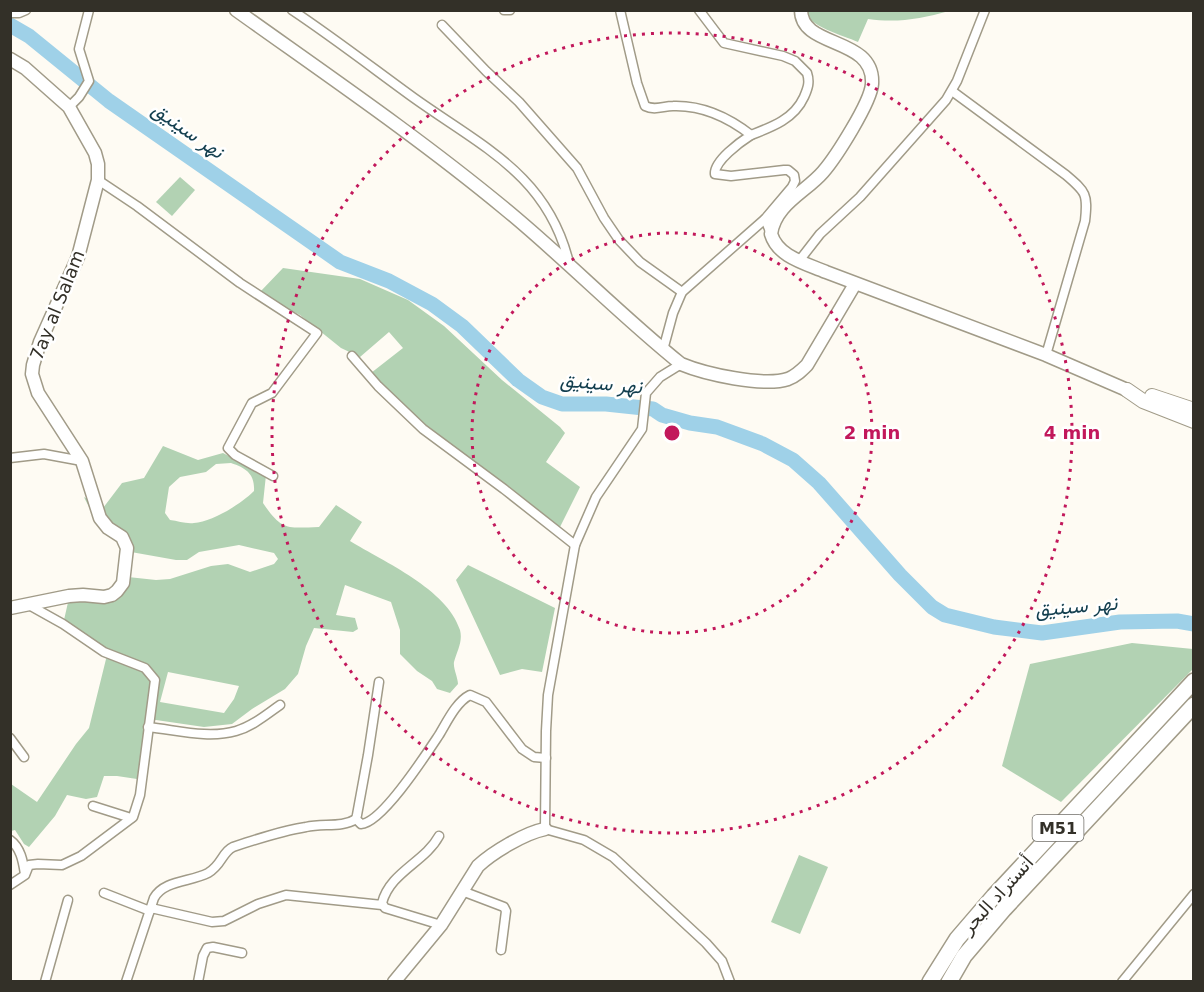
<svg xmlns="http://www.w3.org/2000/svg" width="1204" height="992" font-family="'DejaVu Sans',Vazirmatn,sans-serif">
  <rect width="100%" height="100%" fill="#fefbf3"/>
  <!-- green -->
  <g fill="#b2d2b3" fill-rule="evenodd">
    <path d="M805,10L949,11C921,19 897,23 868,19L858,42C843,35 808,27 805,10Z"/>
    <polygon points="180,177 195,190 172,216 156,202"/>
    <polygon points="283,268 360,279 408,300 444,326 502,380 560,427 565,433 546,462 580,487 559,529 470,458 430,431 371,373 403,348 389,332 360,357 341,348 300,315 261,295 260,292"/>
    <path d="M163,446L198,460L223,453L266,475L263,503C282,531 287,528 319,527L336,505L362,522L350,541C384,562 447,589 460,630C463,642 457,651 454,662C453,668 458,678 458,684L450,693L437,689L432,681L417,671L400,654V630L391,602L345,585L336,615L355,618L358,629L353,632L314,628L306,646L298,674L285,689L252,709L232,724L204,727L156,720L146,721L137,779L117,776H104L97,797L86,799L67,795L55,816L29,847L24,844L15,830L11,831V784L37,802L76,744L89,728L108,651L64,620L69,598L119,594L129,552C109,533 96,523 84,497L103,508L122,483L144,478ZM231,463C246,468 255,474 254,491C241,504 212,522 194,523C186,524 178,521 170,520L165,513L169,487L180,477L206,472L216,464ZM239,545L274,553L278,559L274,564L250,572L228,564L211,566L170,579L156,580L128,577L131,552L176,560H187L199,552ZM168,672L239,686L234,699L224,713L160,702Z"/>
    <polygon points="468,565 555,608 542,672 522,669 500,675 456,580"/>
    <polygon points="1132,643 1193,649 1193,669 1061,802 1002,766 1030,664"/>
    <polygon points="799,855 828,867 800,934 771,922"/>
  </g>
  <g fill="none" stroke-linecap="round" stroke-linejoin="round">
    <!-- river -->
    <polyline stroke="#9fd1e8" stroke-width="15" points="10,25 29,36 109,101 340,262 389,281 432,304 462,326 518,380 542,397 562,404 606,404 653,409 662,415 690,423 717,427 763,444 793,460 819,483 900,575 932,607 945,615 994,627 1042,633 1120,622 1177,621 1194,624"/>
    <!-- street casing -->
    <g stroke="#a19b88" stroke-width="11">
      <g id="street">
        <path d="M292,10C334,38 374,69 414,98C481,146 548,175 569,263"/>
        <polyline points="504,10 510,10"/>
        <path d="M620,10L637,83L645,106C655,111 663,106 673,106C703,105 728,117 751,135C740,142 714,161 715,174L731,176L784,170H788L794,175L795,181L792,187L765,219L771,234"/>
        <path d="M699,10L724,43L783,56L795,61L807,73C810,82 808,88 804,97C794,119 772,127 751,135"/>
        <polyline points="10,13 19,13 26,10"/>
        <polyline points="442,25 486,71 519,102 577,168 604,218 619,240 640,262 682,292"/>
        <path d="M952,91L1066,175C1086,192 1088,194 1085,221L1046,355"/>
        <polyline points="69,107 79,97 89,81 79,49 89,10"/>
        <polyline points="98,180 137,206 240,283 317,333 272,393 252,403 228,448 235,455 273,476"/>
        <polyline points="799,261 820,234 860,197 946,100 957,81 985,10"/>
        <polyline points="663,350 673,313 682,292 765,219"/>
        <polyline points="352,356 378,386 423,429 504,489 575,545"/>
        <polyline points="681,364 660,377 646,393 642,429 596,497 575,545 548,695 546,731 545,829 584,840 613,857 706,943 722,961 730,982"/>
        <polyline points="10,458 44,454 82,461"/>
        <path d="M379,682L368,755L357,815L356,819L361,824C382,823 427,753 439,735C447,722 456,702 470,695L486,702L522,749L534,757L546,758"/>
        <path d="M148,727C177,730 208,739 236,731C253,726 267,714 280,705"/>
        <polyline points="10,738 24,757"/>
        <polyline points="93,806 131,818"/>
        <path d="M439,836C425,862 390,872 382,903L385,908L441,925"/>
        <path d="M10,840C21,848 23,862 25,874"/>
        <polyline points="10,885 25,875 29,865 38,864 62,865 81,856 133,817 140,795 155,680 145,668 104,652 63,624 29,605"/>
        <polyline points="462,891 504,907 506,911 501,950"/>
        <polyline points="104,893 150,911"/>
        <polyline points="151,908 212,922 224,921 258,904 286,895 382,905"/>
        <polyline points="45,982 68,900"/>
        <path d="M126,982L154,898C164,880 191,882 208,873C222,865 222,852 233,847C257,839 281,831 306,827C323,823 342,828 356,819"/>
        <polyline points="198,982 203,956 207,948 213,947 242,953"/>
        <polyline points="1122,982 1194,894"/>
      </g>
    </g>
    <!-- secondary casing -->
    <g stroke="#a19b88" stroke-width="15">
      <g id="secondary">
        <path d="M236,10C327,75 418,137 504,208C565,258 620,315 681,364C705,374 763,387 788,379C796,376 801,371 807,365L855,284"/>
        <path d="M801,10C801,49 875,36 872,84C871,102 836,157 823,172C806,192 775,204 771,234C778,257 805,263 826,272L1046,355L1127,390"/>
        <polyline points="10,59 25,68 69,107 95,153 98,164 98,180 78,257 40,342 33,365 32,374 38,393 82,461 100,518 108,528 122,537 127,548 123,583 117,591 112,595 104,597 83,595 69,596 10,608"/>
        <path d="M394,982L441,925L478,866C493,852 525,833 545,829"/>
      </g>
    </g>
    <!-- primary casing -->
    <g stroke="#a19b88" stroke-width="16">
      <g id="primary">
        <polyline points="1127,390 1143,401 1194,421"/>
        <polyline points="1152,396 1194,410"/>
      </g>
    </g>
    <!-- highway casing -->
    <g stroke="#a19b88" stroke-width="18">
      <g id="highway">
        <polyline points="930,982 957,939 994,896 1194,681"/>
        <polyline points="949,982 964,956 1004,909 1194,705"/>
      </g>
    </g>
    <!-- street -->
    <use href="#street" stroke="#fff" stroke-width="8"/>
    <!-- secondary -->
    <use href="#secondary" stroke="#fff" stroke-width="12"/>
    <!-- primary -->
    <use href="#primary" stroke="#fff" stroke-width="14"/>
    <!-- highway -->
    <use href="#highway" stroke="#fff" stroke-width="15"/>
  </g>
  <!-- distance rings -->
  <g fill="none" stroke="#c2185b" stroke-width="3" stroke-dasharray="3 6">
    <circle cx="672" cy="433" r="200"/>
    <circle cx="672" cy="433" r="400"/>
  </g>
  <g text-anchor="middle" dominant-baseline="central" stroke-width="5" stroke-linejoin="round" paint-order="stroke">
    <!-- shield labels -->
    <rect fill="#fff" stroke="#706e68" stroke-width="1.5" x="1032.5" y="815" width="51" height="26" rx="4.5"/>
    <g font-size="16" font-weight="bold" fill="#333028">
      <text x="1058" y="828">M51</text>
    </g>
    <!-- street labels -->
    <g font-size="18" fill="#333028" stroke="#fff">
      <text transform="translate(57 305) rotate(-68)">7ay al Salam</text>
      <text transform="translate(997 895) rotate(-48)">أتستراد البحر</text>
    </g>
    <!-- water labels -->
    <g font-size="20" font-style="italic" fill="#123e4e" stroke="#fff">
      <text transform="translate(188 130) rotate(35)">نهر سينيق</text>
      <text transform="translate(601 383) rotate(5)">نهر سينيق</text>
      <text transform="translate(1076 606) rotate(-5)">نهر سينيق</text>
    </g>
  </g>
  <circle cx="672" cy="433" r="9" fill="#c2185b" stroke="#fff" stroke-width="3"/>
  <g font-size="18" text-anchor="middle" font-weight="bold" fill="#c2185b" stroke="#fff" stroke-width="5" stroke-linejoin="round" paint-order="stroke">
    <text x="872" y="439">2 min</text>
    <text x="1072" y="439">4 min</text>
  </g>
  <!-- border -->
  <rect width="1204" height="992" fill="none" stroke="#333028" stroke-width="24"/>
</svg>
